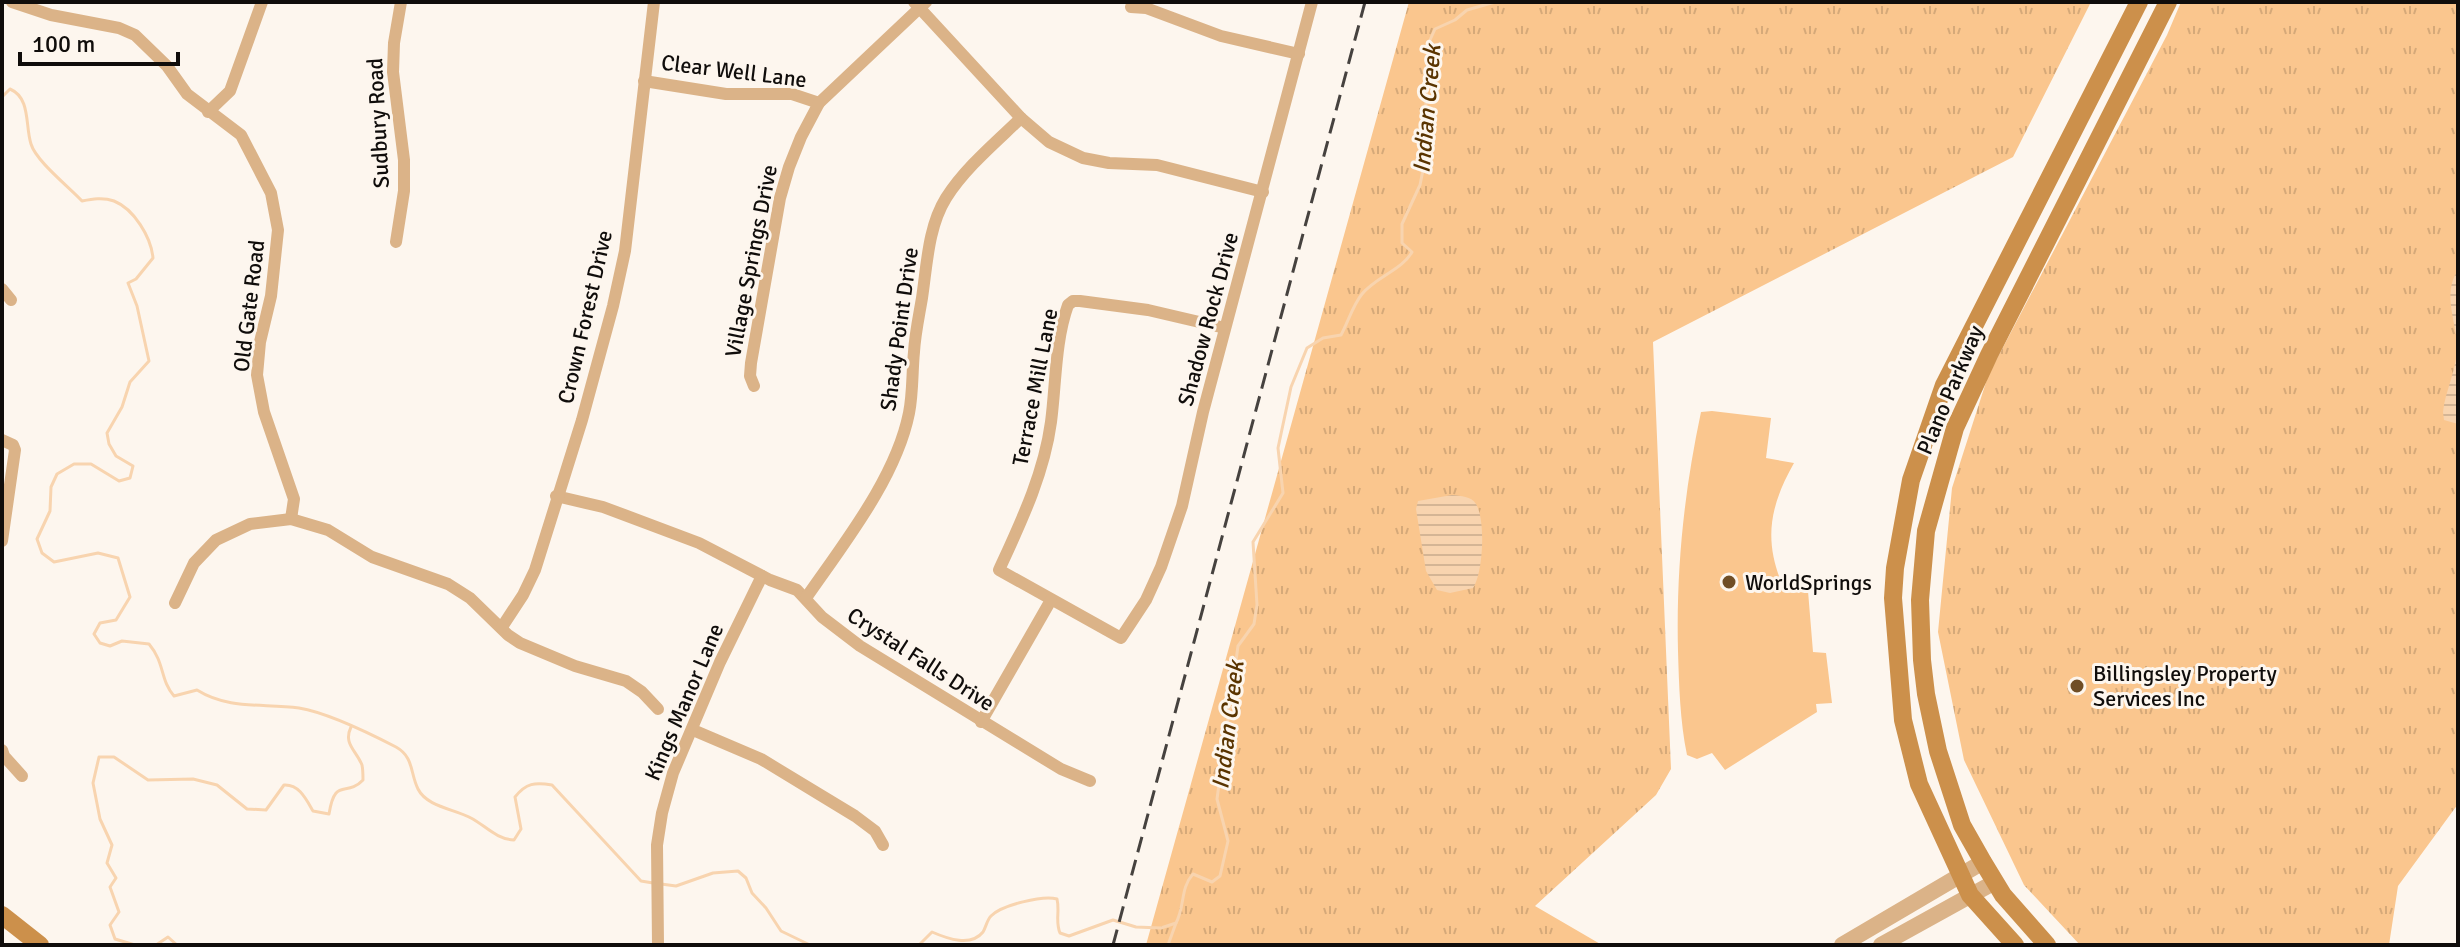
<svg xmlns="http://www.w3.org/2000/svg" width="2460" height="947" font-family="Signika,sans-serif">
  <defs>
    <pattern id="grass-tufts" width="24" height="20" patternUnits="userSpaceOnUse" patternTransform="scale(2)"><rect width="24" height="20" fill="#fac68e"/><path d="M3 7l-1-3M5 7V3M7 7l1-3M15 17l-1-3M17 17v-4M19 17l1-3" fill="none" stroke="#d5a979"/></pattern>
    <pattern id="water-rules" width="6" height="5" patternUnits="userSpaceOnUse" patternTransform="scale(2)"><rect width="6" height="5" fill="#f8d4af"/><path d="M0 2.5h6" fill="none" stroke="#d4b595"/></pattern>
  </defs>
  <rect width="100%" height="100%" fill="#fdf6ee"/>
  <!-- grass -->
  <g fill="url(#grass-tufts)">
    <polygon points="1409,2 2091,2 2013,157 1653,342 1671,769 1656,795 1535,906 1602,945 1146,945"/>
    <polygon points="2181,2 2458,2 2458,804 2398,886 2389,945 2080,945 2024,885 1964,760 1938,632 1952,488 1988,376 2167,35"/>
  </g>
  <!-- park -->
  <path fill="#fac68e" d="M1712,411L1771,418L1766,458L1794,463C1768,509 1763,544 1786,593L1808,591L1813,652L1826,653L1832,703L1816,704L1817,712L1725,770L1712,753L1697,759L1687,755C1680,721 1679,685 1678,651C1676,569 1684,492 1701,412Z"/>
  <!-- water -->
  <g fill="url(#water-rules)">
    <path d="M2458,270V424L2444,420L2443,412C2445,392 2456,371 2457,350C2458,324 2441,295 2458,270Z"/>
    <path d="M1452,495C1461,496 1471,496 1476,504C1486,520 1483,574 1473,588L1450,593L1437,590L1426,571L1416,509L1418,501Z"/>
  </g>
  <g fill="none" stroke-linecap="round" stroke-linejoin="round">
    <!-- stream -->
    <g stroke="#f8d4af" stroke-width="3">
      <path d="M2,97L10,89C31,98 25,126 31,144C36,161 69,187 82,201C92,199 103,197 114,201C134,209 151,237 153,258L136,279L128,283L137,306L149,361L130,382L122,407L107,433L109,444L116,456L133,466L130,478L119,481L91,464H74L57,474L51,487L50,511L37,539L42,553L54,562L98,553L118,558L130,597L116,620L100,623L94,634L100,643L110,646L122,641L149,644C165,663 160,680 174,696L197,690C229,710 263,703 299,708C329,713 369,733 396,747C414,757 410,773 418,789C427,807 455,809 471,818C486,826 496,839 514,840L521,829L515,797C526,783 535,782 552,785L641,881L653,883"/>
      <polyline points="661,884 676,886 713,873 738,871 746,878 752,893 766,908 781,931 810,945"/>
      <path d="M135,945L115,939L110,925L119,912L110,887L116,878L107,863L112,845L100,819L93,783L99,757H114L148,780L193,779L217,785L247,809L266,810L284,785C299,784 306,799 313,811L329,814C335,776 346,798 363,780C363,775 363,770 362,765C356,750 343,744 351,727"/>
      <polyline points="156,945 168,937 177,945"/>
      <path d="M919,945L932,932C948,939 971,947 983,932C986,927 987,920 991,916C1002,905 1043,895 1057,899C1060,912 1055,921 1060,933L1069,936L1113,920L1136,927L1161,928L1176,923C1185,907 1180,888 1193,874L1212,882L1220,876L1228,841L1217,799L1238,646L1254,624L1257,605L1253,542L1283,493L1278,448L1291,387L1307,348L1323,338L1341,335C1348,322 1353,305 1362,294C1376,277 1402,270 1412,252L1402,243V224L1420,185L1426,155L1424,131L1430,40L1435,29L1455,20L1467,10L1495,2"/>
      <polyline points="1168,945 1176,923"/>
    </g>
    <!-- minor -->
    <g stroke="#dbb388" stroke-width="12">
      <polyline points="12,2 51,15 119,28 135,35 167,66 187,94 241,135 271,193 278,230 271,296 260,342 257,375 264,412 294,499 291,519"/>
      <polyline points="914,2 1021,118 1049,142 1083,158 1109,163 1157,165 1263,192"/>
      <polyline points="1131,7 1146,8 1221,36 1299,54"/>
      <polyline points="644,81 726,94 792,94 819,103"/>
      <polyline points="208,112 230,91 262,2"/>
      <polyline points="396,242 404,191 404,160 393,72 394,43 401,2"/>
      <polyline points="2,289 11,300"/>
      <path d="M1225,328L1148,310L1080,301H1073L1068,305C1055,341 1056,384 1051,422C1044,474 1021,522 999,570L1121,638L1146,600L1161,567L1182,506L1203,412L1312,2"/>
      <polyline points="754,386 750,376 751,363 780,198 789,167 801,137 819,103 926,2"/>
      <polyline points="2,440 13,445 15,450 2,541"/>
      <polyline points="556,496 603,507 699,543 770,580 797,590 822,617 860,646 1061,769 1090,781"/>
      <path d="M806,598C844,543 896,478 909,413C913,393 912,372 914,352C915,334 919,316 922,298C927,265 928,227 946,198C965,168 995,143 1021,118"/>
      <polyline points="175,603 194,563 216,540 250,524 291,519 328,530 372,557 448,584 470,598 508,635 520,643 575,666 626,681 642,692 658,709"/>
      <polyline points="502,627 523,595 535,570 582,420 613,306 625,251 654,2"/>
      <polyline points="981,722 1051,600"/>
      <polyline points="693,730 761,759 855,816 875,831 883,845"/>
      <polyline points="2,750 4,756 22,776"/>
      <polyline points="658,945 657,845 662,813 673,773 720,662 762,576"/>
    </g>
    <!-- tertiary -->
    <g stroke="#dbb388" stroke-width="16">
      <polyline points="1842,945 1983,862"/>
      <polyline points="1881,945 1995,882"/>
    </g>
    <!-- secondary -->
    <g stroke="#cc904b" stroke-width="18">
      <polyline points="2,915 40,945"/>
      <polyline points="2015,945 1970,895 1919,784 1903,720 1893,598 1895,568 1911,480 1944,385 2139,2"/>
      <polyline points="2047,945 2003,895 1983,862 1962,825 1938,751 1926,694 1922,660 1920,600 1926,531 1955,428 1989,355 2168,2"/>
    </g>
    <!-- rail -->
    <polyline stroke="#46423f" stroke-width="3" stroke-dasharray="16 8" stroke-linecap="butt" points="1113,945 1365,2"/>
  </g>
  <!-- markers -->
  <g fill="#704e26" stroke="#fdf6ee" stroke-width="3">
    <circle cx="1729" cy="582" r="8"/>
    <circle cx="2077" cy="686" r="8"/>
  </g>
  <g text-anchor="middle" dominant-baseline="central" stroke-width="6" stroke-linejoin="round" paint-order="stroke">
    <!-- street labels -->
    <g font-size="22" fill="#100d0b" stroke="#fdf6ee">
      <text transform="translate(734 71) rotate(7)">Clear Well Lane</text>
      <text transform="translate(378 123) rotate(-93)">Sudbury Road</text>
      <text transform="translate(751 261) rotate(-79)">Village Springs Drive</text>
      <text transform="translate(249 306) rotate(-83)">Old Gate Road</text>
      <text transform="translate(585 317) rotate(-77)">Crown Forest Drive</text>
      <text transform="translate(1208 319) rotate(-75)">Shadow Rock Drive</text>
      <text transform="translate(899 329) rotate(-82)">Shady Point Drive</text>
      <text transform="translate(1035 387) rotate(-79)">Terrace Mill Lane</text>
      <text transform="translate(1950 390) rotate(-67)">Plano Parkway</text>
      <text transform="translate(921 659) rotate(33)">Crystal Falls Drive</text>
      <text transform="translate(684 702) rotate(-67)">Kings Manor Lane</text>
    </g>
    <!-- poi labels -->
    <g font-size="22" fill="#100d0b" stroke="#fdf6ee" text-anchor="start">
      <text x="1745" y="582">WorldSprings</text>
      <text x="2093" y="673">Billingsley Property<tspan x="2093" dy="25">Services Inc</tspan></text>
    </g>
    <!-- water labels -->
    <g font-size="24" font-style="italic" fill="#5a3400" stroke="#fdf6ee">
      <text transform="translate(1427 109) rotate(-85)">Indian Creek</text>
      <text transform="translate(1228 725) rotate(-83)">Indian Creek</text>
    </g>
  </g>
  <!-- border -->
  <rect width="2460" height="947" fill="none" stroke="#100d0b" stroke-width="8"/>
  <!-- scale -->
  <path d="M20 52v12h158v-12" fill="none" stroke="#100d0b" stroke-width="4"/>
  <text x="32" y="52" font-size="24" fill="#100d0b" stroke="#fdf6ee" stroke-width="6" paint-order="stroke">100 m</text>
</svg>
